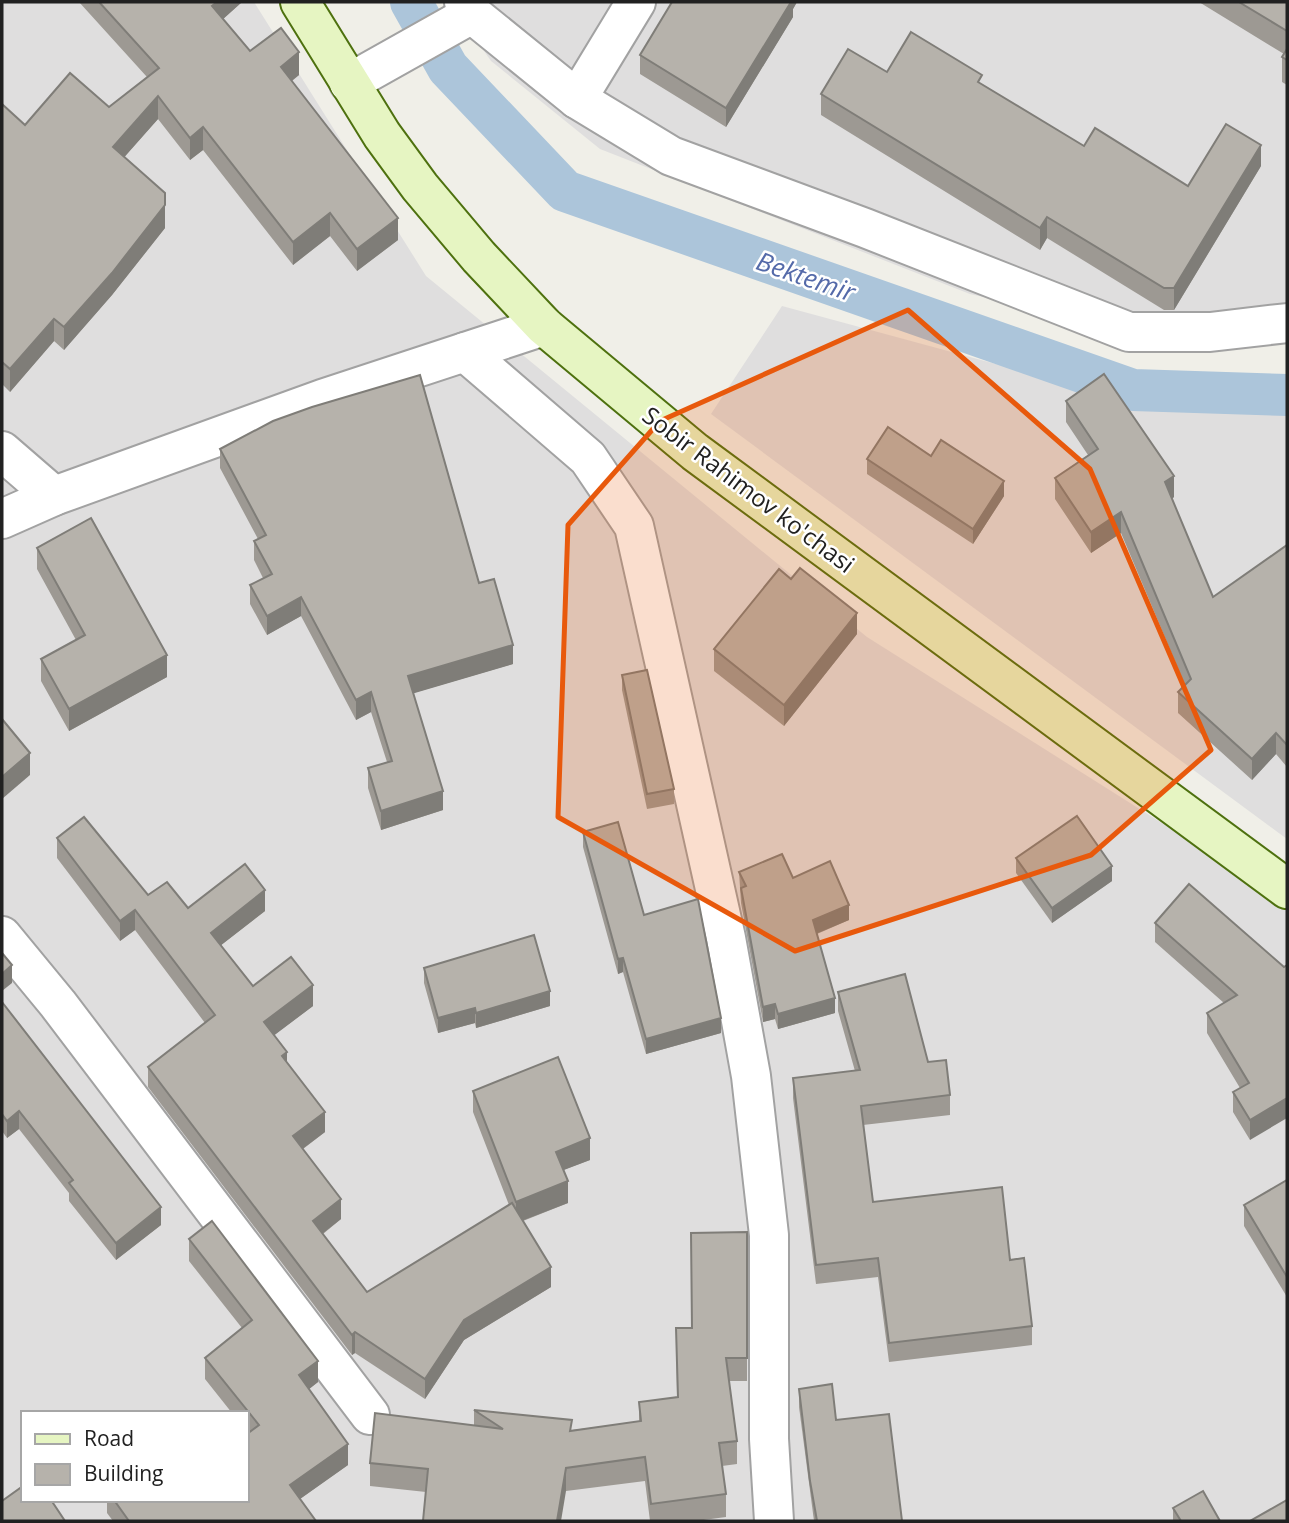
<svg xmlns="http://www.w3.org/2000/svg" width="1289" height="1523" font-family="'Open Sans',sans-serif">
  <rect width="100%" height="100%" fill="#f0efe8"/>
  <!-- residential -->
  <g fill="#dfdede" fill-rule="evenodd">
    <path d="M2,2H254L426,276L867,637L1287,902V1521H2ZM23,1413H247V1500H23Z"/>
    <polygon points="450,2 1287,2 1287,337 1184,342 970,294 600,149 491,61"/>
    <polygon points="782,306 1095,391 1287,404 1287,839 711,414"/>
  </g>
  <g fill="none" stroke-linecap="round" stroke-linejoin="round">
    <!-- canal -->
    <polyline stroke="#acc5da" stroke-width="42" points="411,2 448,68 565,191 1133,390 1287,395"/>
    <!-- street casing -->
    <g stroke="#a2a2a2" stroke-width="42">
      <g id="street">
        <polyline points="464,2 472,14 577,99 671,156 865,228 1129,332 1210,332 1287,323"/>
        <polyline points="349,83 472,14"/>
        <polyline points="577,99 636,2"/>
        <polyline points="465,352 588,458 634,526 726,938 751,1076 769,1235 769,1439 774,1521"/>
        <polyline points="2,451 54,496"/>
        <polyline points="2,519 54,496 322,399 544,326"/>
        <polyline points="2,936 58,1004 370,1415"/>
      </g>
    </g>
    <!-- secondary casing -->
    <g stroke="#4e710f" stroke-width="42">
      <polyline id="secondary" points="300,2 382,135 420,187 479,257 544,326 695,452 1287,889"/>
    </g>
    <!-- street -->
    <use href="#street" stroke="#fff" stroke-width="38"/>
    <!-- secondary -->
    <use href="#secondary" stroke="#e6f5c2" stroke-width="38"/>
  </g>
  <!-- wall -->
  <g fill="#9d9993">
    <polygon points="79,2 242,2 223,19 250,51 299,75 292,81 398,240 357,271 330,236 293,265 203,150 190,160 158,119 124,157 165,228 112,295 64,350 54,341 10,392 2,384 2,104 25,125 109,107 147,77"/>
    <polygon points="672,2 797,2 793,9 793,17 726,127 640,74 640,55"/>
    <polygon points="1199,2 1287,2 1287,85 1282,82 1282,57 1284,54"/>
    <polygon points="887,72 982,84 1084,146 1188,186 1261,166 1174,310 1164,310 1047,238 1040,250 821,115 821,94"/>
    <polygon points="1066,401 1174,497 1172,499 1213,597 1287,545 1287,767 1276,754 1252,780 1178,713 1178,692 1185,685 1121,533 1091,553 1055,499 1055,478 1088,455 1066,422"/>
    <polygon points="220,449 479,583 513,664 413,693 443,810 381,830 368,788 368,768 387,762 371,712 356,720 301,616 267,635 250,604 250,585 263,578 254,560 254,541 258,539 220,468"/>
    <polygon points="931,456 1004,496 973,544 867,474 867,459"/>
    <polygon points="37,548 167,677 69,731 41,681 41,659 76,640 37,569"/>
    <polygon points="857,634 784,726 714,671 714,649"/>
    <polygon points="622,675 674,789 674,804 647,809 622,690"/>
    <polygon points="583,832 644,915 721,1033 646,1054 623,972 618,974 583,847"/>
    <polygon points="57,838 148,895 188,908 265,911 221,945 253,986 313,1006 274,1035 287,1063 325,1132 303,1149 341,1219 323,1234 367,1292 509,1205 473,1112 473,1091 590,1160 563,1170 568,1203 523,1221 551,1287 464,1340 425,1399 355,1353 352,1355 148,1087 148,1067 205,1023 135,930 120,941 57,858"/>
    <polygon points="1016,858 1112,881 1052,923 1016,873"/>
    <polygon points="739,872 793,878 849,920 817,934 835,1013 778,1029 775,1019 763,1022 741,903"/>
    <polygon points="1155,923 1284,967 1250,1140 1233,1112 1233,1092 1240,1088 1207,1033 1207,1013 1224,1003 1155,942"/>
    <polygon points="424,968 550,1006 476,1028 475,1023 438,1033 424,983"/>
    <polygon points="838,992 928,1062 950,1095 950,1115 863,1125 873,1202 1010,1260 1032,1326 1032,1345 889,1362 878,1277 816,1284 793,1098 793,1078 855,1071 838,1011"/>
    <polygon points="2,1002 161,1225 116,1260 69,1201 69,1193 19,1129 7,1138 2,1131"/>
    <polygon points="1287,1180 1287,1297 1244,1226 1244,1205"/>
    <polygon points="747,1232 747,1381 729,1381 737,1441 737,1464 722,1466 726,1494 726,1517 696,1521 650,1521 645,1481 566,1491 426,1492 370,1486 370,1463 474,1425 474,1410 572,1430 639,1422 639,1402 677,1397 676,1328 692,1328"/>
    <polygon points="189,1239 318,1382 309,1389 348,1465 300,1499 316,1521 113,1521 107,1513 107,1500 247,1500 248,1433 247,1431 247,1413 232,1413 205,1379 205,1358 242,1328 189,1261"/>
    <polygon points="799,1389 836,1420 902,1521 814,1521 799,1407"/>
    <polygon points="1173,1508 1220,1521 1173,1521"/>
  </g>
  <!-- shaded-wall -->
  <g fill="#7f7d78">
    <polygon points="217,2 242,2 212,29 212,6"/>
    <polygon points="789,2 797,2 793,9 793,17 726,127 726,108"/>
    <polygon points="299,52 299,75 281,89 281,67"/>
    <polygon points="158,96 158,119 113,170 113,147"/>
    <polygon points="203,127 203,150 190,160 190,138"/>
    <polygon points="1261,145 1261,166 1174,310 1174,288"/>
    <polygon points="165,205 165,228 112,295 64,350 64,327"/>
    <polygon points="330,213 330,236 293,265 293,242"/>
    <polygon points="1047,217 1047,238 1040,250 1040,228"/>
    <polygon points="398,218 398,240 357,271 357,249"/>
    <polygon points="54,319 54,341 10,392 10,369"/>
    <polygon points="1174,476 1174,497 1165,503 1165,482"/>
    <polygon points="1004,481 1004,496 973,544 973,529"/>
    <polygon points="1121,512 1121,533 1091,553 1091,532"/>
    <polygon points="301,597 301,616 267,635 267,616"/>
    <polygon points="857,613 857,634 784,726 784,705"/>
    <polygon points="513,645 513,664 408,695 408,676"/>
    <polygon points="167,655 167,677 69,731 69,709"/>
    <polygon points="371,692 371,712 356,720 356,700"/>
    <polygon points="1276,733 1276,754 1252,780 1252,759"/>
    <polygon points="30,753 30,775 2,799 2,777"/>
    <polygon points="443,791 443,810 381,830 381,811"/>
    <polygon points="1112,866 1112,881 1052,923 1052,908"/>
    <polygon points="265,890 265,911 211,953 211,933"/>
    <polygon points="849,905 849,920 813,935 813,920"/>
    <polygon points="135,910 135,930 120,941 120,921"/>
    <polygon points="623,958 623,972 618,974 618,959"/>
    <polygon points="12,965 12,983 2,991 2,974"/>
    <polygon points="313,985 313,1006 264,1043 264,1022"/>
    <polygon points="550,991 550,1006 476,1028 476,1013"/>
    <polygon points="835,998 835,1013 778,1029 778,1014"/>
    <polygon points="775,1004 775,1019 763,1022 763,1007"/>
    <polygon points="475,1008 475,1023 438,1033 438,1018"/>
    <polygon points="721,1018 721,1033 646,1054 646,1039"/>
    <polygon points="287,1052 287,1072 282,1056"/>
    <polygon points="1287,1098 1287,1118 1250,1140 1250,1120"/>
    <polygon points="19,1111 19,1129 7,1138 7,1121"/>
    <polygon points="325,1112 325,1132 293,1156 293,1136"/>
    <polygon points="590,1138 590,1160 556,1173 556,1152"/>
    <polygon points="568,1181 568,1203 516,1223 516,1202"/>
    <polygon points="341,1199 341,1219 313,1241 313,1221"/>
    <polygon points="161,1207 161,1225 116,1260 116,1243"/>
    <polygon points="551,1267 551,1287 464,1340 425,1399 425,1379 464,1320"/>
    <polygon points="355,1332 355,1353 352,1355 352,1335"/>
    <polygon points="318,1361 318,1382 299,1397 299,1375"/>
    <polygon points="348,1444 348,1465 290,1506 290,1485"/>
    <polygon points="566,1468 566,1491 561,1521 557,1521"/>
  </g>
  <!-- building -->
  <g fill="#b6b2ab" stroke="#7f7d78" stroke-width="2">
    <polygon points="99,2 217,2 212,6 250,51 281,28 299,52 281,67 398,218 357,249 330,213 293,242 203,127 190,138 158,96 113,147 165,193 165,205 112,273 64,327 54,319 10,369 2,362 2,104 25,125 70,73 109,107 159,68"/>
    <polygon points="672,2 791,2 726,108 640,55"/>
    <polygon points="1239,2 1287,2 1287,31"/>
    <polygon points="911,32 982,75 978,82 1084,146 1095,128 1188,186 1226,124 1261,145 1174,288 1164,288 1047,217 1040,228 821,94 848,49 887,72"/>
    <polygon points="1287,49 1287,60 1282,57"/>
    <polygon points="1104,374 1174,476 1165,482 1213,597 1287,545 1287,745 1276,733 1252,759 1178,692 1191,679 1121,512 1091,532 1055,478 1098,449 1066,401"/>
    <polygon points="420,375 479,583 494,579 513,645 408,676 443,791 381,811 368,768 392,761 371,692 356,700 301,597 267,616 250,585 272,574 254,541 266,535 220,449 273,421 312,407"/>
    <polygon points="888,427 931,456 941,440 1004,481 973,529 867,459"/>
    <polygon points="91,518 167,655 69,709 41,659 85,635 37,548"/>
    <polygon points="800,568 857,613 784,705 714,649 779,569 791,579"/>
    <polygon points="647,670 674,789 647,794 622,675"/>
    <polygon points="2,719 30,753 2,777"/>
    <polygon points="1077,816 1112,866 1052,908 1016,858"/>
    <polygon points="84,817 148,895 167,882 188,908 245,864 265,890 211,933 253,986 291,957 313,985 264,1022 287,1052 282,1056 325,1112 293,1136 341,1199 313,1221 367,1292 512,1203 551,1267 464,1320 425,1379 355,1332 352,1335 148,1067 215,1015 135,910 120,921 57,838"/>
    <polygon points="618,822 644,915 698,899 721,1018 646,1039 623,958 618,959 583,832"/>
    <polygon points="782,854 793,878 830,861 849,905 813,920 835,998 778,1014 775,1004 763,1007 741,888 746,886 739,872"/>
    <polygon points="1189,884 1284,967 1287,965 1287,1098 1250,1120 1233,1092 1249,1083 1207,1013 1237,995 1155,923"/>
    <polygon points="534,935 550,991 476,1013 475,1008 438,1018 424,968"/>
    <polygon points="2,953 12,965 2,974"/>
    <polygon points="905,974 928,1062 946,1060 950,1095 861,1106 873,1202 1002,1187 1010,1260 1024,1258 1032,1326 889,1343 878,1258 816,1265 793,1078 860,1070 838,992"/>
    <polygon points="2,1002 161,1207 116,1243 69,1183 73,1180 19,1111 7,1121 2,1114"/>
    <polygon points="558,1057 590,1138 556,1152 568,1181 516,1202 473,1091"/>
    <polygon points="1287,1180 1287,1277 1244,1205"/>
    <polygon points="212,1221 318,1361 299,1375 348,1444 290,1485 316,1521 129,1521 114,1500 247,1500 247,1434 259,1425 205,1358 252,1320 189,1239"/>
    <polygon points="747,1232 747,1358 726,1358 737,1441 719,1443 726,1494 651,1504 645,1457 566,1468 557,1521 423,1521 428,1469 370,1463 375,1413 503,1429 474,1410 572,1420 570,1431 641,1421 639,1402 678,1397 676,1328 692,1328 691,1233"/>
    <polygon points="832,1384 836,1420 889,1414 902,1521 817,1521 810,1481 799,1389"/>
    <polygon points="23,1486 23,1500 51,1500 65,1521 2,1521 2,1501"/>
    <polygon points="1203,1491 1220,1521 1181,1521 1173,1508"/>
    <polygon points="1287,1500 1287,1521 1250,1521"/>
  </g>
  <!-- marked area -->
  <path fill="#e8590c" fill-opacity="0.2" stroke="#e8590c" stroke-width="5" stroke-linejoin="round" d="M908,310L1090,469L1211,750L1091,855L795,951L558,817L568,525L660,421Z"/>
  <g text-anchor="middle" dominant-baseline="central" stroke-width="5" stroke-linejoin="round" paint-order="stroke">
    <!-- street labels -->
    <g font-size="24" fill="#212121" stroke="#fff">
      <text transform="translate(749 489) rotate(37)">Sobir Rahimov ko'chasi</text>
    </g>
    <!-- water labels -->
    <g font-size="26" font-style="italic" fill="#546aa9" stroke="#fff">
      <text transform="translate(806 276) rotate(19)">Bektemir</text>
    </g>
  </g>
  <!-- border -->
  <rect width="1289" height="1523" fill="none" stroke="#212121" stroke-width="7"/>
  <!-- legend -->
  <rect x="21" y="1411" width="228" height="91" fill="#ffffff" stroke="#a6a6a6" stroke-width="2"/>
  <rect x="35" y="1434" width="35" height="10" fill="#e6f5c2" stroke="#a6a6a6" stroke-width="2"/>
  <text x="84" y="1446" font-size="21" fill="#212121">Road</text>
  <rect x="35" y="1464" width="35" height="21" fill="#b6b2ab" stroke="#a6a6a6" stroke-width="2"/>
  <text x="84" y="1481" font-size="21" fill="#212121">Building</text>
</svg>
